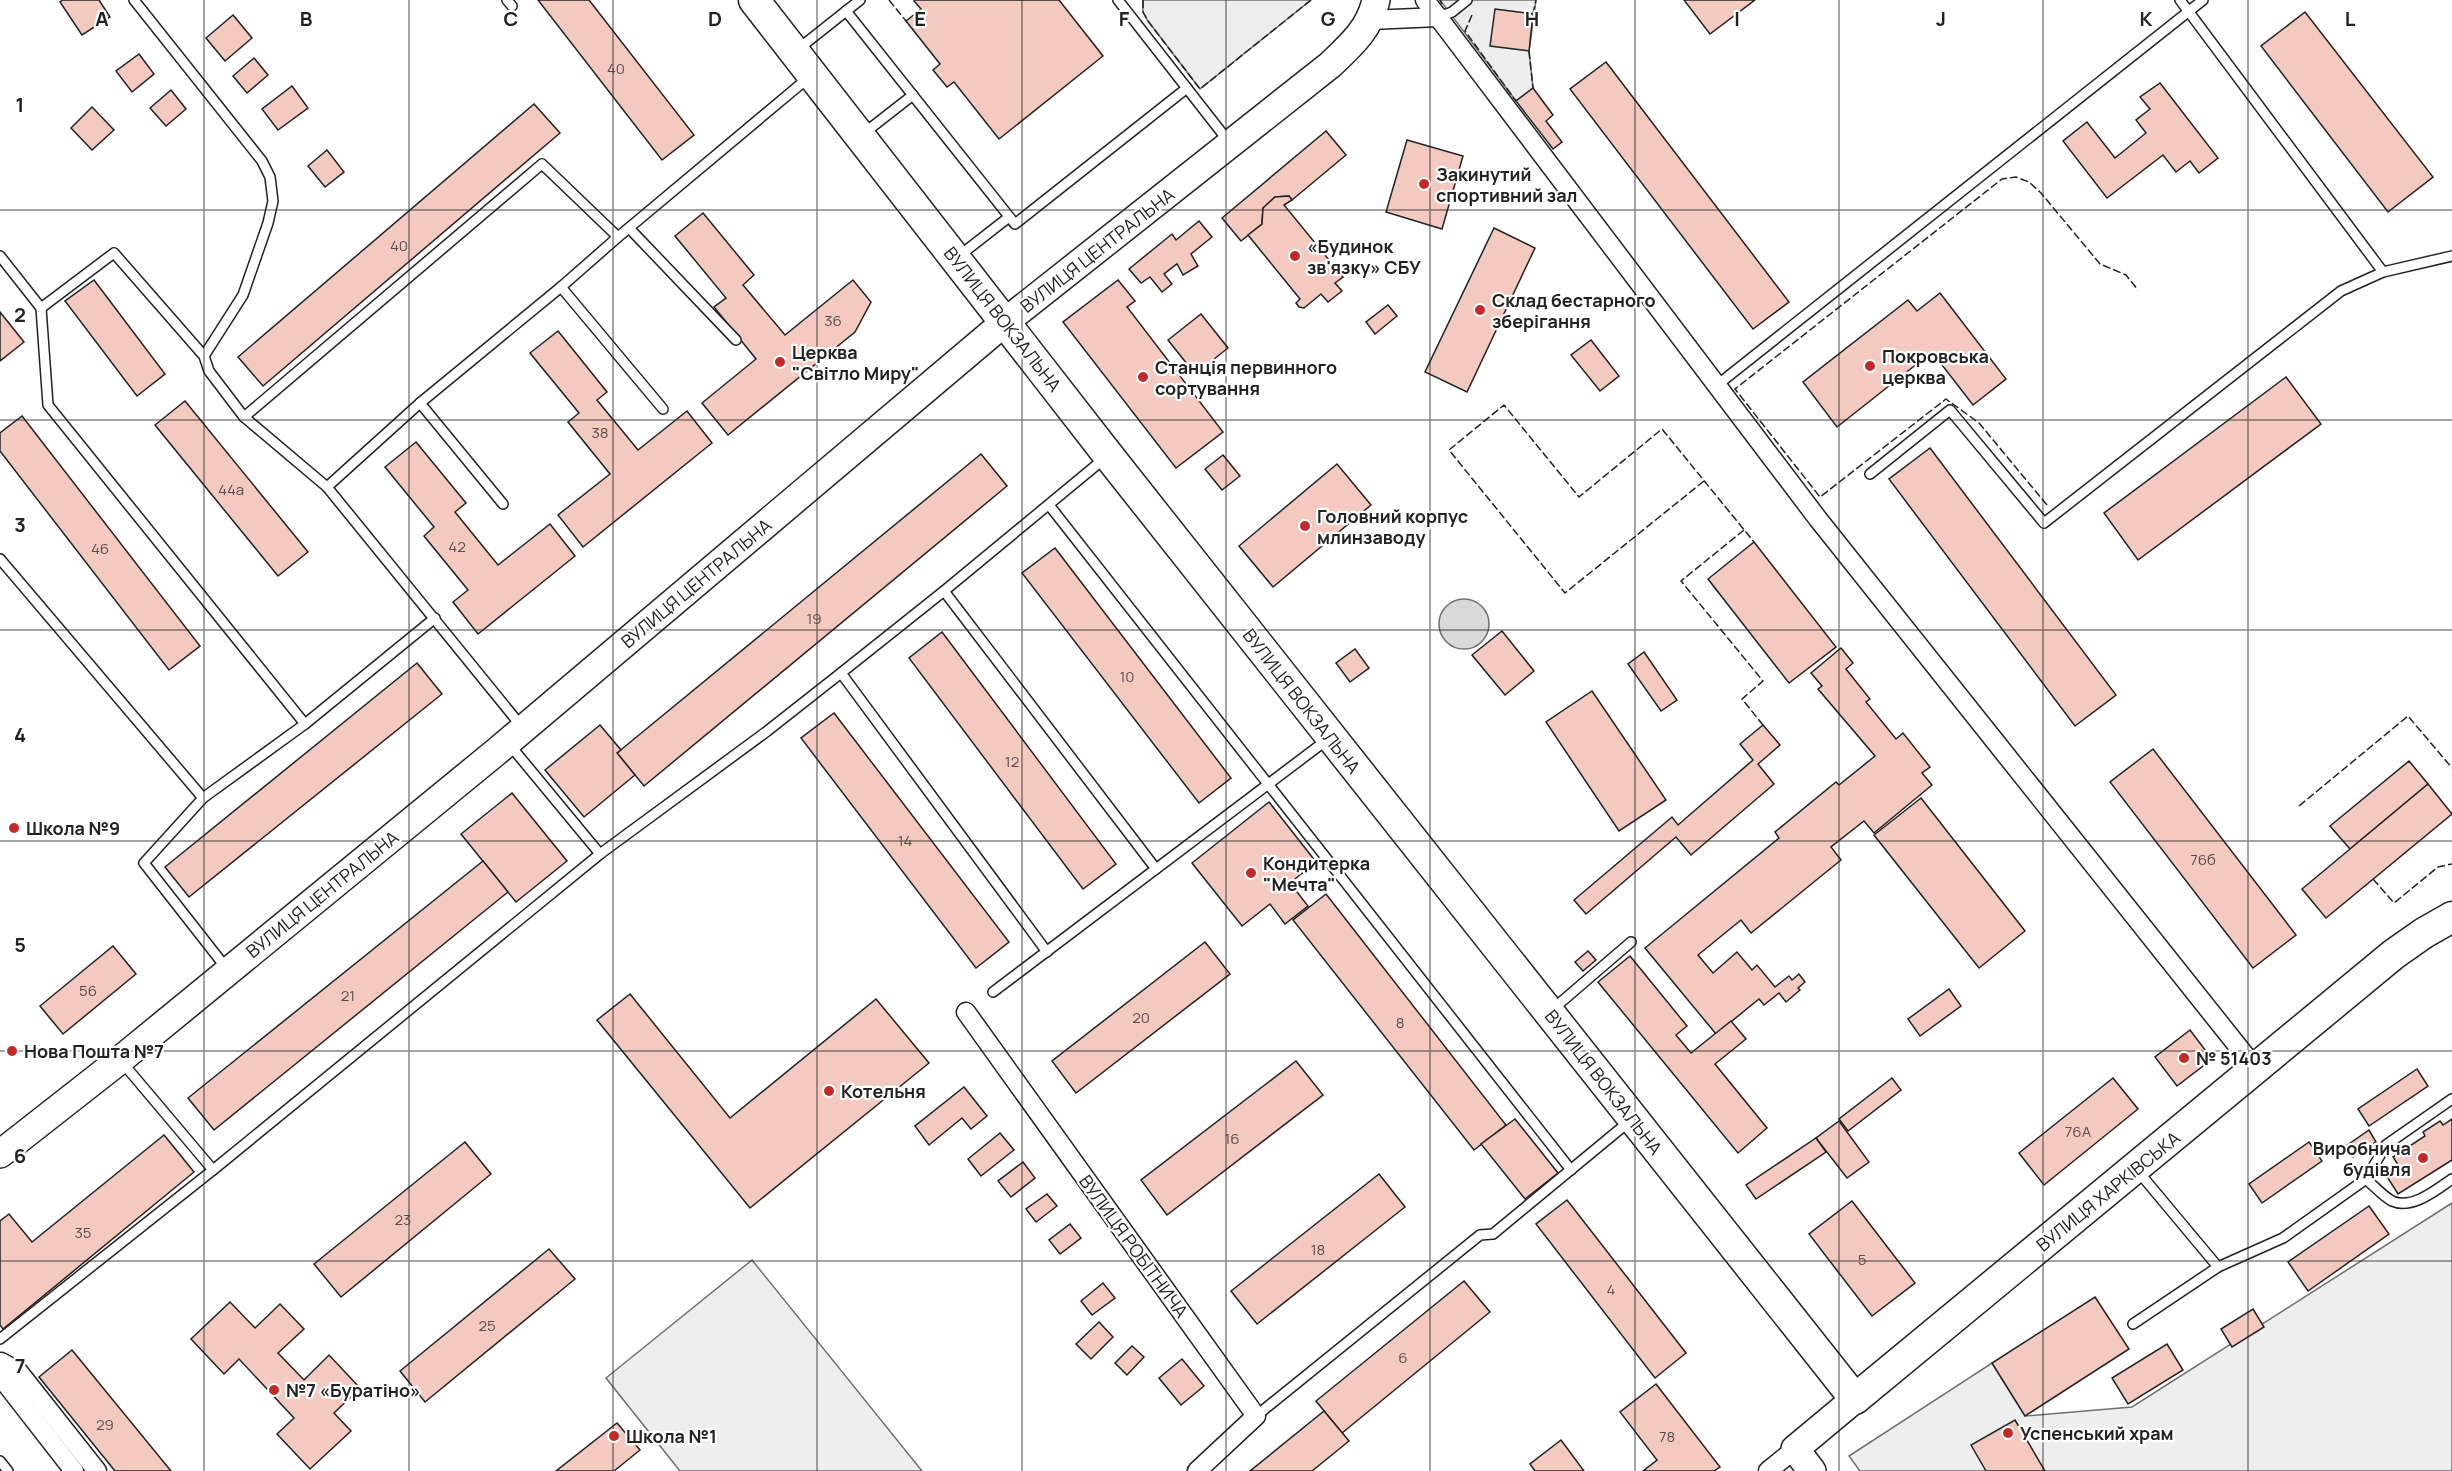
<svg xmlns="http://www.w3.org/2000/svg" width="2452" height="1471" font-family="Manrope,sans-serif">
  <rect width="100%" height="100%" fill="#fff"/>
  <!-- green -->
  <g fill="#eee" stroke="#6f6f6f" stroke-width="1.5">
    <polygon points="2452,1203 2452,1471 1860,1471 1849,1456 1992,1363 2025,1416 2132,1407"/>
    <polygon points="752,1260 922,1471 680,1471 606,1378"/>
  </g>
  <!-- parking -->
  <g fill="#ededed" stroke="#6f6f6f" stroke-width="1.5">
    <polygon points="1143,0 1311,0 1200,89 1148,21 1143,12"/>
    <polygon points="1440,0 1536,0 1529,51 1533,88 1516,101"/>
  </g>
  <!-- water -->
  <circle fill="#d9d9d9" stroke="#6f6f6f" stroke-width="1.5" cx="1464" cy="624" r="25"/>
  <!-- building -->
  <g fill="#f3c9c0" stroke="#222" stroke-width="1.5">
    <polygon points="63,0 99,0 110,17 82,35 60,2"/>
    <polygon points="538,0 589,0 694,135 662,160"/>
    <polygon points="915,0 1059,0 1103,56 999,139 954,82 947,87 933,70 940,64 906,21 921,9 914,1"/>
    <polygon points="1684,0 1755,0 1710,34"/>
    <polygon points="1495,9 1533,14 1529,51 1490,46"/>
    <polygon points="2305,12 2433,177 2388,212 2261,46"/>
    <polygon points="233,15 252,38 225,61 206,38"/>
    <polygon points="139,54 154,74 132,92 116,71"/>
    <polygon points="254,58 268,75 247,93 233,76"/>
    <polygon points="1606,62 1789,302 1753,329 1570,89"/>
    <polygon points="2160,83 2218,158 2199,173 2190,161 2176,172 2163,155 2107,198 2063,141 2087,122 2115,158 2146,133 2136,120 2150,109 2140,97"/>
    <polygon points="292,86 308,108 278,130 262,109"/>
    <polygon points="1533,88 1553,115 1546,121 1562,142 1553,149 1516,101"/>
    <polygon points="171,90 186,109 166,126 150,108"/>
    <polygon points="534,104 560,133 263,386 238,357"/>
    <polygon points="92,107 114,130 92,150 71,128"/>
    <polygon points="1326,131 1346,155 1292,200 1289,196 1275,197 1263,208 1262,224 1241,241 1222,218"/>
    <polygon points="1407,140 1463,156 1442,229 1386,212"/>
    <polygon points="327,150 344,172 325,187 308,166"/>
    <polygon points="1289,196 1292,200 1284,205 1343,277 1335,283 1342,291 1328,302 1321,294 1304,308 1299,307 1296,303 1300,299 1248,235 1262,224 1263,208 1275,197"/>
    <polygon points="703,213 754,275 743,285 785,335 853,280 871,302 855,332 728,435 702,403 756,359 714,307 726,298 675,236"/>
    <polygon points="1199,221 1212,237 1191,254 1198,266 1183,275 1177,264 1164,274 1172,284 1162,292 1150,277 1141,283 1129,269 1172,234 1176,240"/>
    <polygon points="1494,228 1535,248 1467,392 1425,372"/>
    <polygon points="94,280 165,374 137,396 65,301"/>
    <polygon points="1118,280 1135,301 1127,307 1223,432 1176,468 1063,322"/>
    <polygon points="1940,293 2006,379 1973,405 1932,352 1837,427 1803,382 1908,300 1917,311"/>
    <polygon points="1388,305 1397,316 1375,334 1366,322"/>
    <polygon points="0,312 24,342 0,361"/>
    <polygon points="1201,314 1228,348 1195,374 1168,340"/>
    <polygon points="558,331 607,392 597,400 638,450 687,411 712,443 583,547 558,515 610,474 568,422 579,413 530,353"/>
    <polygon points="1591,340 1619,376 1600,391 1571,355"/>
    <polygon points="2286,377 2321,424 2138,560 2104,513"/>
    <polygon points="185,401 308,552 278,576 155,425"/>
    <polygon points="22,416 200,646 169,670 0,451 0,433"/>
    <polygon points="416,442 466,503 455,512 498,565 550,524 575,556 478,634 453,602 468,590 424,536 434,527 385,467"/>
    <polygon points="1930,448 2116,695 2075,726 1889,479"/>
    <polygon points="981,454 1007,486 644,786 617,753"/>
    <polygon points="1223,455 1240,476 1222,490 1205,469"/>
    <polygon points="1337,464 1371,505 1273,587 1239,546"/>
    <polygon points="1754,542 1836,647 1789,683 1708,579"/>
    <polygon points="1055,548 1231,778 1199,803 1022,573"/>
    <polygon points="1502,631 1534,671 1505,695 1472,655"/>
    <polygon points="942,632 1116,864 1083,889 909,658"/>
    <polygon points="1841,648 1853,663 1846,669 1870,699 1866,702 1896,739 1903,733 1930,767 1922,773 1932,785 1874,833 1864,821 1831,847 1841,860 1751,933 1741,920 1698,955 1713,973 1737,952 1752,970 1757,965 1775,987 1789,976 1792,980 1799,974 1805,982 1798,988 1800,990 1786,1002 1779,993 1764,1005 1759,999 1716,1034 1645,948 1779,838 1775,832 1836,782 1839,785 1875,756 1818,689 1822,686 1811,673"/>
    <polygon points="1355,649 1369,668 1350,682 1336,663"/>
    <polygon points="1644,652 1677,700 1661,711 1628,664"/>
    <polygon points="417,663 442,694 189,897 165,867"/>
    <polygon points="1592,691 1666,800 1619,831 1546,722"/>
    <polygon points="834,713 1009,942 976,968 801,738"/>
    <polygon points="600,725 621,750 617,753 635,775 584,817 545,770"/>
    <polygon points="1763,725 1780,745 1758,764 1774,784 1691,855 1676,837 1586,914 1574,900 1672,817 1678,825 1753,760 1740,744"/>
    <polygon points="2153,749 2296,935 2253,968 2110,782"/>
    <polygon points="2409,761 2428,784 2350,849 2330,826"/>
    <polygon points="2428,784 2452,814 2326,918 2302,889"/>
    <polygon points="512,793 567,861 516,902 461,834"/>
    <polygon points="1921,798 2025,931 1979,968 1874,835"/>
    <polygon points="1269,802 1316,862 1290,883 1308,906 1285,924 1270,904 1242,926 1192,863"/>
    <polygon points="483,861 508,892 214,1130 188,1098"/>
    <polygon points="1326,894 1506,1125 1474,1150 1293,920"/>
    <polygon points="1205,942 1230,974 1076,1093 1052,1061"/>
    <polygon points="113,946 136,974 63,1034 40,1006"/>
    <polygon points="1588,951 1596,960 1583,971 1575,962"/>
    <polygon points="1630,956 1687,1026 1676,1035 1691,1053 1731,1021 1746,1039 1715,1064 1767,1128 1738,1153 1598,982"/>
    <polygon points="1949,989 1961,1006 1920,1036 1908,1019"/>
    <polygon points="630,994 730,1118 876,999 929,1063 750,1208 597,1020"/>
    <polygon points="2190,1030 2212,1059 2177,1086 2155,1057"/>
    <polygon points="1296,1061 1323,1095 1167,1215 1141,1180"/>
    <polygon points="2417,1069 2428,1086 2369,1126 2358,1109"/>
    <polygon points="1892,1078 1901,1090 1848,1131 1839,1119"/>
    <polygon points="2113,1078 2138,1109 2044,1185 2019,1153"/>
    <polygon points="964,1087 987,1116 971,1129 962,1118 929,1145 915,1126"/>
    <polygon points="1515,1119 1558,1173 1525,1199 1481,1144"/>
    <polygon points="2452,1119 2452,1160 2398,1194 2386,1175 2399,1166 2393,1157 2425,1136 2423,1132 2440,1121 2443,1125"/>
    <polygon points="1839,1121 1869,1162 1847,1178 1816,1138"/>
    <polygon points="2369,1130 2376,1142 2353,1157 2346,1146"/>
    <polygon points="1000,1133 1014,1150 981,1176 968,1159"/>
    <polygon points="164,1135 194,1172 3,1329 0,1325 0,1221 9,1214 32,1242"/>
    <polygon points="1816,1138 1826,1152 1756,1199 1746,1185"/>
    <polygon points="465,1142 491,1174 341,1297 314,1264"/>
    <polygon points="2309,1142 2322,1161 2262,1203 2249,1184"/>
    <polygon points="1023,1162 1035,1178 1011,1197 998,1181"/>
    <polygon points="1379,1174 1405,1207 1257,1324 1231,1291"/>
    <polygon points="1047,1194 1057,1206 1036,1222 1026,1209"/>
    <polygon points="1567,1200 1686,1353 1655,1378 1536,1224"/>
    <polygon points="1852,1201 1915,1283 1872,1316 1809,1234"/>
    <polygon points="2369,1206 2389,1234 2308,1291 2288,1262"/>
    <polygon points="1070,1224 1081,1238 1060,1254 1049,1240"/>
    <polygon points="549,1249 575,1279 425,1402 400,1371"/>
    <polygon points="1464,1281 1490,1312 1342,1433 1316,1401"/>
    <polygon points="1103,1283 1115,1298 1092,1315 1081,1301"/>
    <polygon points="2095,1297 2129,1349 2025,1416 1992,1363"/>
    <polygon points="230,1302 255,1328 280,1304 304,1329 278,1353 304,1380 329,1355 360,1388 334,1413 351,1431 310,1469 277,1434 294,1418 239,1359 224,1374 191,1339"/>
    <polygon points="2253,1309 2264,1327 2232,1347 2221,1329"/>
    <polygon points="1099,1322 1113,1337 1091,1359 1076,1344"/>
    <polygon points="2167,1344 2183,1370 2128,1404 2112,1378"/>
    <polygon points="1132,1346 1144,1357 1127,1375 1115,1363"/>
    <polygon points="72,1350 171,1471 115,1471 39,1377"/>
    <polygon points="1182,1359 1204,1386 1181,1405 1159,1378"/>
    <polygon points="1656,1384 1720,1467 1714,1471 1643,1471 1657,1460 1620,1412"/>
    <polygon points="1324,1411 1349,1441 1312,1471 1250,1471"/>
    <polygon points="2015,1420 2045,1471 1986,1471 1971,1445"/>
    <polygon points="617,1423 640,1450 614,1471 556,1471"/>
    <polygon points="1561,1440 1584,1471 1535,1471 1530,1464"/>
  </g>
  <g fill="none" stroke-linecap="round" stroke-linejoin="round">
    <!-- lane casing -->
    <g stroke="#222" stroke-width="12">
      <g id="lane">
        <polyline points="134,0 262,161 270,177 273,201 268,223 243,295 204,356"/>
        <polyline points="507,0 512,6"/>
        <polyline points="1118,0 1229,142"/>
        <polyline points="2180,0 2383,272"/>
        <polyline points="846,11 1015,224 1187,88"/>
        <polyline points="1439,17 1452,12 1467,0"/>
        <polyline points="797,50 860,0"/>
        <polyline points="863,134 913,95"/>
        <polyline points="629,228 736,340"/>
        <polyline points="0,256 41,308 48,405 305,724"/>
        <polyline points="959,256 1009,217"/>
        <polyline points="561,287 663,409"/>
        <polyline points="41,308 114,253 204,356 209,371 244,417 327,487 522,727"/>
        <polyline points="1716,386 2203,0"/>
        <polyline points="420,403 503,504"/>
        <polyline points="244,417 542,164 618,237"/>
        <polyline points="1870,474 1950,410 2044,523 2341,291 2383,272 2452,256"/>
        <polyline points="327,487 420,403 561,287 618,237 808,78"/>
        <polyline points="1049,505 1571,1170"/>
        <polyline points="0,559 203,798"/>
        <polyline points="944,591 1156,869"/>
        <polyline points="509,744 600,854 766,732 841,673"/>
        <polyline points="1047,952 841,673 944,591 1105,458"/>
        <polyline points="227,969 144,863 203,798 305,724 435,618"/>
        <polyline points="993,992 1328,739"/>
        <polyline points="1553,1009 1631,942"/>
        <polyline points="121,1061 213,1170 600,854"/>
        <polyline points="2137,1170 2218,1267 2283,1238 2366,1179 2386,1145 2452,1099"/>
        <path d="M2366,1179C2374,1186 2383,1196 2392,1201C2412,1210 2436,1190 2452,1179"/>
        <polyline points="2133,1324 2218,1267"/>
        <polyline points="0,1339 213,1170"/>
        <polyline points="1256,1416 1480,1235 1493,1234 1631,1120"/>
        <polyline points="0,1461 8,1471"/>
      </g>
    </g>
    <!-- street casing -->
    <g stroke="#222" stroke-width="21">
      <g id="street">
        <polyline points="1425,0 1818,519 2256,1069"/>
        <polyline points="1370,20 1439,17"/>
        <polyline points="966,1012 1256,1416 1197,1471"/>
        <polyline points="1,1362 18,1371 97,1471"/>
        <polyline points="0,1376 74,1471"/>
        <polyline points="1768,1471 1795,1449"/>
      </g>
    </g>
    <!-- secondary casing -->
    <g stroke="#222" stroke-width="30">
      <g id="secondary">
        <path d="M0,1154L120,1060L496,752L1005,322L1330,65C1350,46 1370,29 1376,0"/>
        <polyline points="1812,1471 1795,1449 1855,1399"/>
      </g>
    </g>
    <!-- primary casing -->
    <g stroke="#222" stroke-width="33">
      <polyline id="primary" points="754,0 1108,455 1855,1399 2394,954 2424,933 2452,917"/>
    </g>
    <!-- lane -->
    <use href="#lane" stroke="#fff" stroke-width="9"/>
    <!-- street -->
    <use href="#street" stroke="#fff" stroke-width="18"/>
    <!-- secondary -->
    <use href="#secondary" stroke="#fff" stroke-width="27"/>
    <!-- primary -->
    <use href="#primary" stroke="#fff" stroke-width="30"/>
    <!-- fence -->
    <g stroke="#222" stroke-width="1.5" stroke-dasharray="8 3" stroke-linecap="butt">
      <polyline points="889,0 906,21"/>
      <polyline points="1143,0 1143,12 1148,21 1200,89 1311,0"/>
      <polyline points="1440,0 1442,4"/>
      <polyline points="1533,14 1536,0"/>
      <polyline points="1472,15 1465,31 1516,101"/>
      <polyline points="1529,51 1533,88"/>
      <polyline points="1704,481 1565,593 1449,450 1504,405 1579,497 1662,429 1754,542"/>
      <polyline points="2047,505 1979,423 1946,399 1820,497 1735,389 2002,179 2016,177 2029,182 2041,193 2100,264 2126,275 2138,290"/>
      <polyline points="1744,530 1681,581 1763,681 1742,699 1763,725"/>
      <polyline points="2299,806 2408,716 2452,768"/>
      <polyline points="2373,879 2394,903 2438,867 2452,864"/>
    </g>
  </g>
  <!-- grid -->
  <path fill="none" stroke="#222" stroke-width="1.5" stroke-opacity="0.55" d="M204,0V1471M409,0V1471M613,0V1471M817,0V1471M1022,0V1471M1226,0V1471M1430,0V1471M1635,0V1471M1839,0V1471M2043,0V1471M2248,0V1471M0,210H2452M0,420H2452M0,630H2452M0,841H2452M0,1051H2452M0,1261H2452"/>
  <!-- markers -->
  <g fill="#c62828" stroke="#fff" stroke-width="2">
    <circle cx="1424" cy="184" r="6"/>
    <circle cx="1295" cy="256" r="6"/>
    <circle cx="1480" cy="310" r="6"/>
    <circle cx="780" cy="362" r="6"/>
    <circle cx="1870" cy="366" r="6"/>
    <circle cx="1143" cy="377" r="6"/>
    <circle cx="1305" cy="526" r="6"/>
    <circle cx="14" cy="828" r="6"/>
    <circle cx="1251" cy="873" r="6"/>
    <circle cx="12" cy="1051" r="6"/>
    <circle cx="2184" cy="1058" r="6"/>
    <circle cx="829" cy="1091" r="6"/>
    <circle cx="2423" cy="1158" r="6"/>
    <circle cx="274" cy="1390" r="6"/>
    <circle cx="2008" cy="1433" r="6"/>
    <circle cx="614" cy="1436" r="6"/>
  </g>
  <g text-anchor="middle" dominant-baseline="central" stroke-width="4.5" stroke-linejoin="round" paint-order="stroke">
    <!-- number labels -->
    <g font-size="15" fill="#564c4a">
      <text x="616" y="68">40</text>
      <text x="399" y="245">40</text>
      <text x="833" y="320">36</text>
      <text x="600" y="432">38</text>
      <text x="231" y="489">44а</text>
      <text x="457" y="546">42</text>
      <text x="100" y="548">46</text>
      <text x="814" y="618">19</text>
      <text x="1127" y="676">10</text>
      <text x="1012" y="761">12</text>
      <text x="905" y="840">14</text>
      <text x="2203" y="859">76б</text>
      <text x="88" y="990">56</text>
      <text x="348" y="995">21</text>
      <text x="1141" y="1017">20</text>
      <text x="1400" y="1022">8</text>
      <text x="2078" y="1131">76А</text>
      <text x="1232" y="1138">16</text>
      <text x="403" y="1219">23</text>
      <text x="83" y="1232">35</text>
      <text x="1318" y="1249">18</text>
      <text x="1862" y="1259">5</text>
      <text x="1611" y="1289">4</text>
      <text x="487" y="1325">25</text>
      <text x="1403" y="1357">6</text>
      <text x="105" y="1424">29</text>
      <text x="1667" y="1436">78</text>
    </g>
    <!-- poi labels -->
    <g font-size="18" font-weight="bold" fill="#222" stroke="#fff" text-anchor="start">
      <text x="1436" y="174">Закинутий<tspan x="1436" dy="21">спортивний зал</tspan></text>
      <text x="1307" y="246">«Будинок<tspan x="1307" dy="21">зв'язку» СБУ</tspan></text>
      <text x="1492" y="300">Склад бестарного<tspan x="1492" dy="21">зберігання</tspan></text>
      <text x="792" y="352">Церква<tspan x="792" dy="21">"Світло Миру"</tspan></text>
      <text x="1882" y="356">Покровська<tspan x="1882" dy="21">церква</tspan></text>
      <text x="1155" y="367">Станція первинного<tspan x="1155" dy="21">сортування</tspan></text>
      <text x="1317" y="516">Головний корпус<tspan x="1317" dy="21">млинзаводу</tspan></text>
      <text x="26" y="828">Школа №9</text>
      <text x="1263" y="863">Кондитерка<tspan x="1263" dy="21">"Мечта"</tspan></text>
      <text x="24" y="1051">Нова Пошта №7</text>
      <text x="2196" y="1058">№ 51403</text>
      <text x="841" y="1091">Котельня</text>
      <text x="2411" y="1148" text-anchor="end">Виробнича<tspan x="2411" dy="21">будівля</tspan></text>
      <text x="286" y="1390">№7 «Буратіно»</text>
      <text x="2020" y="1433">Успенський храм</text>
      <text x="626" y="1436">Школа №1</text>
    </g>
    <!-- street labels -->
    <g font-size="18" fill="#222" stroke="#fff">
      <text transform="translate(1097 250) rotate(-38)">ВУЛИЦЯ ЦЕНТРАЛЬНА</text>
      <text transform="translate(1003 319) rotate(52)">ВУЛИЦЯ ВОКЗАЛЬНА</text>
      <text transform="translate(696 583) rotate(-40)">ВУЛИЦЯ ЦЕНТРАЛЬНА</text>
      <text transform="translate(1302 701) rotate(52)">ВУЛИЦЯ ВОКЗАЛЬНА</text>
      <text transform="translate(322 894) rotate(-39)">ВУЛИЦЯ ЦЕНТРАЛЬНА</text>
      <text transform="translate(1604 1082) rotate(52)">ВУЛИЦЯ ВОКЗАЛЬНА</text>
      <text transform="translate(2108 1191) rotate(-39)">ВУЛИЦЯ ХАРКІВСЬКА</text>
      <text transform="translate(1134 1246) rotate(54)">ВУЛИЦЯ РОБІТНИЧА</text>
    </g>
  </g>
  <g font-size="20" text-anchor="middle" font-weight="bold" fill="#222" stroke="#fff" stroke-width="4.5" stroke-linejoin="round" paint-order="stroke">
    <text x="102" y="26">A</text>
    <text x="306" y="26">B</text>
    <text x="511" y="26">C</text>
    <text x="715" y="26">D</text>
    <text x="920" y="26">E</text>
    <text x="1124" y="26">F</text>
    <text x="1328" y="26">G</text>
    <text x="1532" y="26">H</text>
    <text x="1737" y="26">I</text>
    <text x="1941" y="26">J</text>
    <text x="2146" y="26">K</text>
    <text x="2350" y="26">L</text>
    <text x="20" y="112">1</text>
    <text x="20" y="322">2</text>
    <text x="20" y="532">3</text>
    <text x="20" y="742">4</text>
    <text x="20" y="952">5</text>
    <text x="20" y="1163">6</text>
    <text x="20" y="1373">7</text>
  </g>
</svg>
